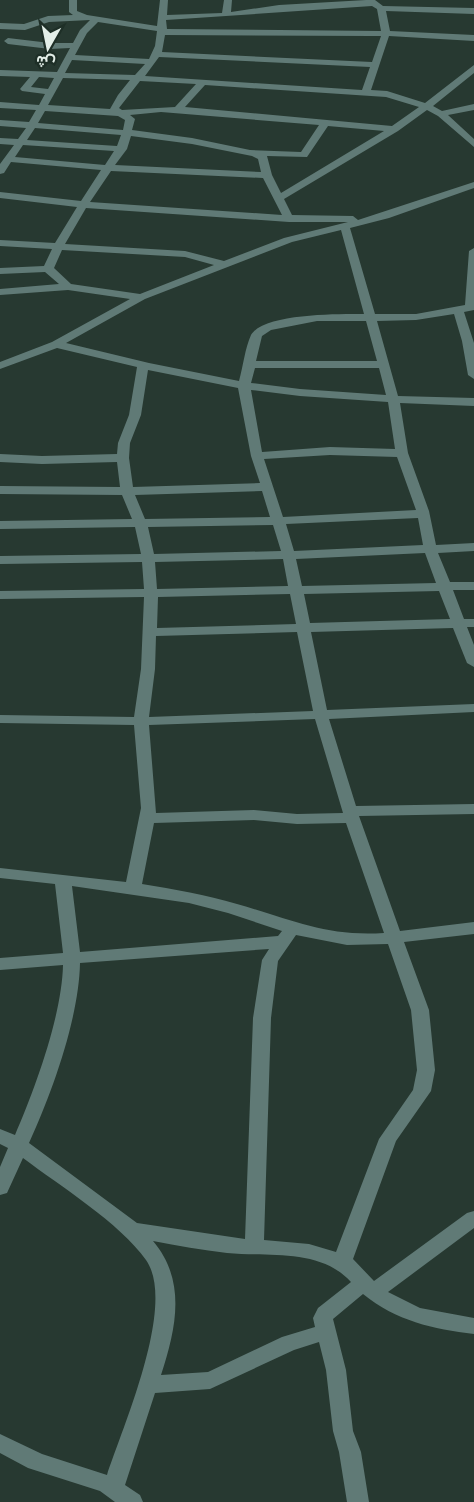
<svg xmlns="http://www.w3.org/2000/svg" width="474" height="1502" font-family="Commissioner,Vazirmatn,sans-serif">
  <rect width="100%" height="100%" fill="#273931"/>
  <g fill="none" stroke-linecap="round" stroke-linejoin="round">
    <!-- minor -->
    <path fill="#607a76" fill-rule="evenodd" d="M69,0H77V11L87,15L157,26L160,0H168L167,15L222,13L224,0H232L231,12L279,5L366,0H375L383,6L474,8V14L386,11L390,31L474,35V41L389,36L371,90L387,91L425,103L474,65V73L433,106L442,111L474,104V110L448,115L474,139V147L438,116L427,110L398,131L284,199L292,215L353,216L358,220L474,182V188L389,218L350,228L375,314H416L465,305L469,251L474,248V310L464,312L474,343V379L468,375L462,341L454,314L416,320L377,321L398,396L474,398V406L400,403L408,453L429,511L436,545L474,543V551L438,553L450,582H474V590H453L464,619H474V627H467L474,645V667L467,663L453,628L311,632L327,710L474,704V712L329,719L356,806L474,804V814L359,816L400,931L474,922V934L404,942L429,1010L435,1070L431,1091L396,1141L353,1259L374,1281L467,1213L474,1211V1228L388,1292L420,1308L474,1318V1334C433,1329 396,1321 363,1294L333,1319L346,1370L353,1431L361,1452L369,1502H347L339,1452L333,1431L326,1370L319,1342L294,1350L210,1389L155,1393L125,1485L140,1495L143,1502H115L100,1491L28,1468L0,1453V1434L42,1454L107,1475C123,1426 177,1304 146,1260C120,1223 60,1186 23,1158L7,1193L0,1195V1167L8,1148L0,1144V1129L15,1135C35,1089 62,1015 63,965L0,970V958L63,953L55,884L0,878V868L126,882L141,808L134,725L0,723V715L134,717L141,669L144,597L0,599V591L144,589L142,562L0,564V556L141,554L135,527L0,529V521L132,519L122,495L0,494V486L120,487L117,462L42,464L0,462V454L42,456L117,454L118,443L129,415L137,367L57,348L0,369V362L52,342L130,299L68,290L0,295V289L59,284L45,272L0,274V268L44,266L52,249L0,246V240L55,243L77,207L0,198V192L81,201L101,170L11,162L4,173L0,174V164L14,145L0,144V138L18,139L26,128L0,126V120L29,122L36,110L0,108V102L39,105L45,94L22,91L20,89L30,77L0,76V70L57,72L70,48L50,49L8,44L4,41L8,38L50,43H73L80,30L90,20L49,22L25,30L0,29V23L24,24L48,16L73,15L69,12ZM372,6L377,9L381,31L167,29L166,20ZM98,22L157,31L155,46L149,59L75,55L87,33ZM165,35L372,36H381L372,62L162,52ZM159,57L370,67L362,90L145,76ZM72,60L145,64L135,75L65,73ZM39,77L54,78L48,89L31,87ZM63,78L130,80L118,95L110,109L48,105ZM140,81L196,84L175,107L122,110L119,108ZM205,85L386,97L419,107L392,126L185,107ZM45,111L118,116L125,120L123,130L38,123ZM161,112L319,125L301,152L250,150L192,138L132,130L135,119L130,115ZM328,126L384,131L281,193L272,175L267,156L307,157ZM35,128L121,135L117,146L27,140ZM131,136L192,144L252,156L258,159L261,172L115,165L127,149ZM23,145L114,151L105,165L15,157ZM111,171L263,178L282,215L90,202ZM86,208L289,222H348L284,238L224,261L185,251L65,244ZM341,230L364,314C341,314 263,313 251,335C245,348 243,367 239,381L149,363L66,343L145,299L292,242ZM62,250L185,257L214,265L140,294L71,284L54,268ZM317,321H366L377,361H256L262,336L271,330ZM255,368H379L386,395L300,389L251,383ZM148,370L238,388L251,456L260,483L133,487L129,458L130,443L141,415ZM251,390L300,396L388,402L395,449L330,447L262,452ZM330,455L397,457L416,510L283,517L264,459ZM262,491L270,517L145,519L135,495ZM418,518L423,545L294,551L286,524ZM273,525L281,551L154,554L148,527ZM425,553L436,583L302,586L296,559ZM283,559L288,586L157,589L155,562ZM439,591L450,619L310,623L304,594ZM290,594L296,624L157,628L158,597ZM297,632L313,711L149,717L155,669L156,636ZM315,719L343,813L297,814L254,810L156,813L149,725ZM254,820L297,824L346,823L384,933C326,937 290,919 237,904C206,895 174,889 142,884L154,823ZM72,886L189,903L228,913L282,931L278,936L80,952ZM296,935L347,945L388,944L411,1010L417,1070L413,1090L379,1139L336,1252L309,1244L264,1240L271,1018L278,961ZM269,949L262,960L253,1018L245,1239L137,1223L29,1143C52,1093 79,1018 80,963ZM153,1241C178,1246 202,1250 227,1253C268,1257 320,1248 351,1282L318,1308L313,1318L315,1327L282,1337L208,1372L161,1375C176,1329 187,1281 153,1241Z"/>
  </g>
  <!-- north arrow -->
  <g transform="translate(48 48) rotate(189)" stroke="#1e2f27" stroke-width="4.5" paint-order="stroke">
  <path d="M0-4.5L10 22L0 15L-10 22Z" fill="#e3eee8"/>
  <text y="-9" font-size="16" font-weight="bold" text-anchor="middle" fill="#e3eee8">ش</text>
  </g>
</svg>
